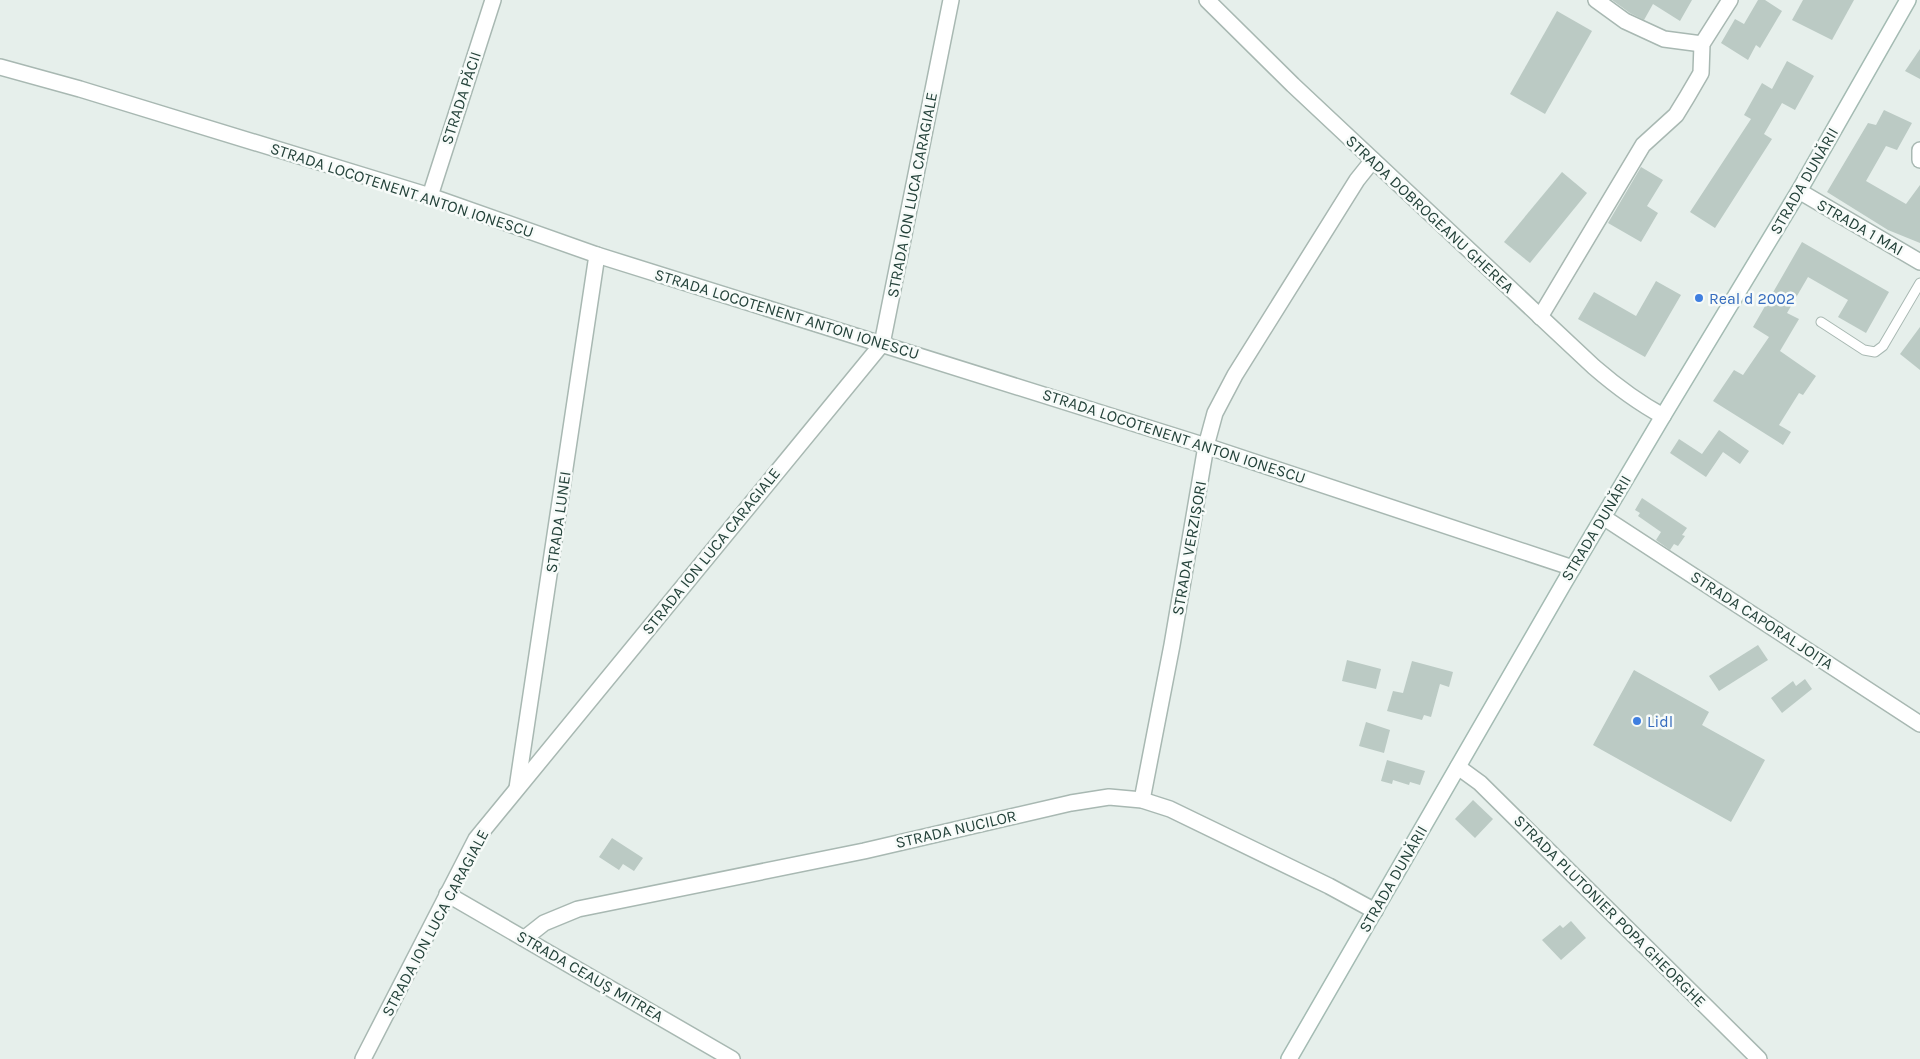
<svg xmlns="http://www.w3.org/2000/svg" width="1920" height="1059" font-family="Karla,sans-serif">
  <rect width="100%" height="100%" fill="#e6efeb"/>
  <!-- building -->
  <g fill="#bbcac4">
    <polygon points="1612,0 1692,0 1680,21 1653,4 1644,20 1630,13"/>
    <polygon points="1758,0 1765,0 1782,11 1760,48 1756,45 1748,60 1721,43 1735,19 1744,24"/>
    <polygon points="1803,0 1854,0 1832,40 1792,20"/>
    <polygon points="1557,11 1592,31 1545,114 1510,94"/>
    <polygon points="1920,49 1920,79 1905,71"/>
    <polygon points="1787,61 1814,76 1795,110 1782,103 1764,134 1772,139 1715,228 1690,212 1751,119 1744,115 1762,83 1772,89"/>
    <polygon points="1884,110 1912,123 1897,150 1886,146 1866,181 1906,204 1920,185 1920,243 1888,230 1827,192 1868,123 1876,125"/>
    <polygon points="1641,167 1663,180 1647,206 1658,213 1641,242 1608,223"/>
    <polygon points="1562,172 1587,193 1530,263 1504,242"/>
    <polygon points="1802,242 1889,292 1866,333 1838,317 1848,300 1808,277 1787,313 1799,319 1780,351 1816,376 1803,395 1799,393 1779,425 1791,432 1783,445 1713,401 1734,370 1743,375 1769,337 1753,327"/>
    <polygon points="1656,281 1681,295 1645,357 1578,319 1594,292 1636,316"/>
    <polygon points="1920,327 1920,370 1900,354"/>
    <polygon points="1719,430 1749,451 1740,464 1723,452 1706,477 1670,453 1679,439 1702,454"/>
    <polygon points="1642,498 1687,528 1682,535 1685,536 1678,546 1674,544 1670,550 1656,540 1661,532 1638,516 1640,513 1635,510"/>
    <polygon points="1758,645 1768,660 1719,691 1709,676"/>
    <polygon points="1347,660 1381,669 1376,689 1342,681"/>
    <polygon points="1412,661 1453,672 1449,687 1440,684 1431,717 1424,715 1422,720 1387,711 1393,691 1403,693"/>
    <polygon points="1634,670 1709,712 1702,725 1765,760 1731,822 1593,745"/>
    <polygon points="1805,679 1812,689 1782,713 1771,698 1793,681 1796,686"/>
    <polygon points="1366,722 1390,730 1384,753 1359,746"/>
    <polygon points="1387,760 1425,771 1420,785 1410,782 1409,785 1393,780 1392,784 1381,781"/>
    <polygon points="1473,800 1493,819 1475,838 1455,819"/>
    <polygon points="612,838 643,858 634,871 623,864 619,870 599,857"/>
    <polygon points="1571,921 1586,938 1561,960 1542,940 1560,925 1563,928"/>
  </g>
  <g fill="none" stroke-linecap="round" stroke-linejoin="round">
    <!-- service casing -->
    <g stroke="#a8b8b2" stroke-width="11">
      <polyline id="service" points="1821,322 1864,350 1875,352 1883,346 1920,283"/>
    </g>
    <!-- minor casing -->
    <g stroke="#a8b8b2" stroke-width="18">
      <g id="minor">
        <path d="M1207,0L1293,85L1594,367C1616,386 1637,402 1663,416"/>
        <polyline points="1596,0 1625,21 1664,39 1702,44"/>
        <polyline points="0,67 80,89 430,196 597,255 1206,446 1573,568"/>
        <polyline points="1920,150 1920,160"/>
        <polyline points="430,196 493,0"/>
        <polyline points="1540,317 1643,145 1676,115 1687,97 1701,73 1702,44 1730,0"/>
        <polyline points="1603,517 1920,724"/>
        <polyline points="1458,767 1480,783 1759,1059"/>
        <polyline points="517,788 597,255"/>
        <polyline points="1142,800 1172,645 1206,446 1215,413 1235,375 1357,180 1373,160"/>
        <polyline points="447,894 732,1059"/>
        <polyline points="525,938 544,923 578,909 864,851 1071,803 1109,797 1142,800 1170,809 1329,886 1375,911"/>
      </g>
    </g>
    <!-- tertiary casing -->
    <g stroke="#a8b8b2" stroke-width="18">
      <g id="tertiary">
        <polyline points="1799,191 1920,262"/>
        <polyline points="363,1059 476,839 882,344 951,0"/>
      </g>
    </g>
    <!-- secondary casing -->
    <g stroke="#a4bbb3" stroke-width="18">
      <polyline id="secondary" points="1289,1059 1564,583 1663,416 1799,191 1908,0"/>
    </g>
    <!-- service -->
    <use href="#service" stroke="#fff" stroke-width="9"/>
    <!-- minor -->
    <use href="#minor" stroke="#fff" stroke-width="15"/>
    <!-- tertiary -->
    <use href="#tertiary" stroke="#fff" stroke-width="15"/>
    <!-- secondary -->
    <use href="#secondary" stroke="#fff" stroke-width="15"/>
  </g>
  <!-- markers -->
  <g fill="#3f7fe0" stroke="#f7fbf9" stroke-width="2">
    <circle cx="1699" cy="298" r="5"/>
    <circle cx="1637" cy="721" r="5"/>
  </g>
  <g text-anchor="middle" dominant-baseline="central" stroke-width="5" stroke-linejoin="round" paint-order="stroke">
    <!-- street labels -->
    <g font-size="16" fill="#24423a" stroke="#f7fbf9">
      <text transform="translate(461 98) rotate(-72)">STRADA PĂCII</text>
      <text transform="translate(1804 181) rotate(-60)">STRADA DUNĂRII</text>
      <text transform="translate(402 190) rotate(18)">STRADA LOCOTENENT ANTON IONESCU</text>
      <text transform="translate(912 195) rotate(-79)">STRADA ION LUCA CARAGIALE</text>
      <text transform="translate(1430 214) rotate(43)">STRADA DOBROGEANU GHEREA</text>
      <text transform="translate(1860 227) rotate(30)">STRADA 1 MAI</text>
      <text transform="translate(787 314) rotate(17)">STRADA LOCOTENENT ANTON IONESCU</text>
      <text transform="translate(1174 436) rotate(18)">STRADA LOCOTENENT ANTON IONESCU</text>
      <text transform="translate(558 522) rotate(-82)">STRADA LUNEI</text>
      <text transform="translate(1596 528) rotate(-59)">STRADA DUNĂRII</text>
      <text transform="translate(1189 548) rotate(-80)">STRADA VERZIȘORI</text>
      <text transform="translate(711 551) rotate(-51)">STRADA ION LUCA CARAGIALE</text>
      <text transform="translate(1762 620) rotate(33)">STRADA CAPORAL JOIȚA</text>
      <text transform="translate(956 829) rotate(-13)">STRADA NUCILOR</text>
      <text transform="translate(1393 879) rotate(-60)">STRADA DUNĂRII</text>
      <text transform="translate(1610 911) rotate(45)">STRADA PLUTONIER POPA GHEORGHE</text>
      <text transform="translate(435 923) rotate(-62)">STRADA ION LUCA CARAGIALE</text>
      <text transform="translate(590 976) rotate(30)">STRADA CEAUȘ MITREA</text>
    </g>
    <!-- shop labels -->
    <g font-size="16" fill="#366cbe" stroke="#f7fbf9" text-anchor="start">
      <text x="1709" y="298">Real d 2002</text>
      <text x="1647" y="721">Lidl</text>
    </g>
  </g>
</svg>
